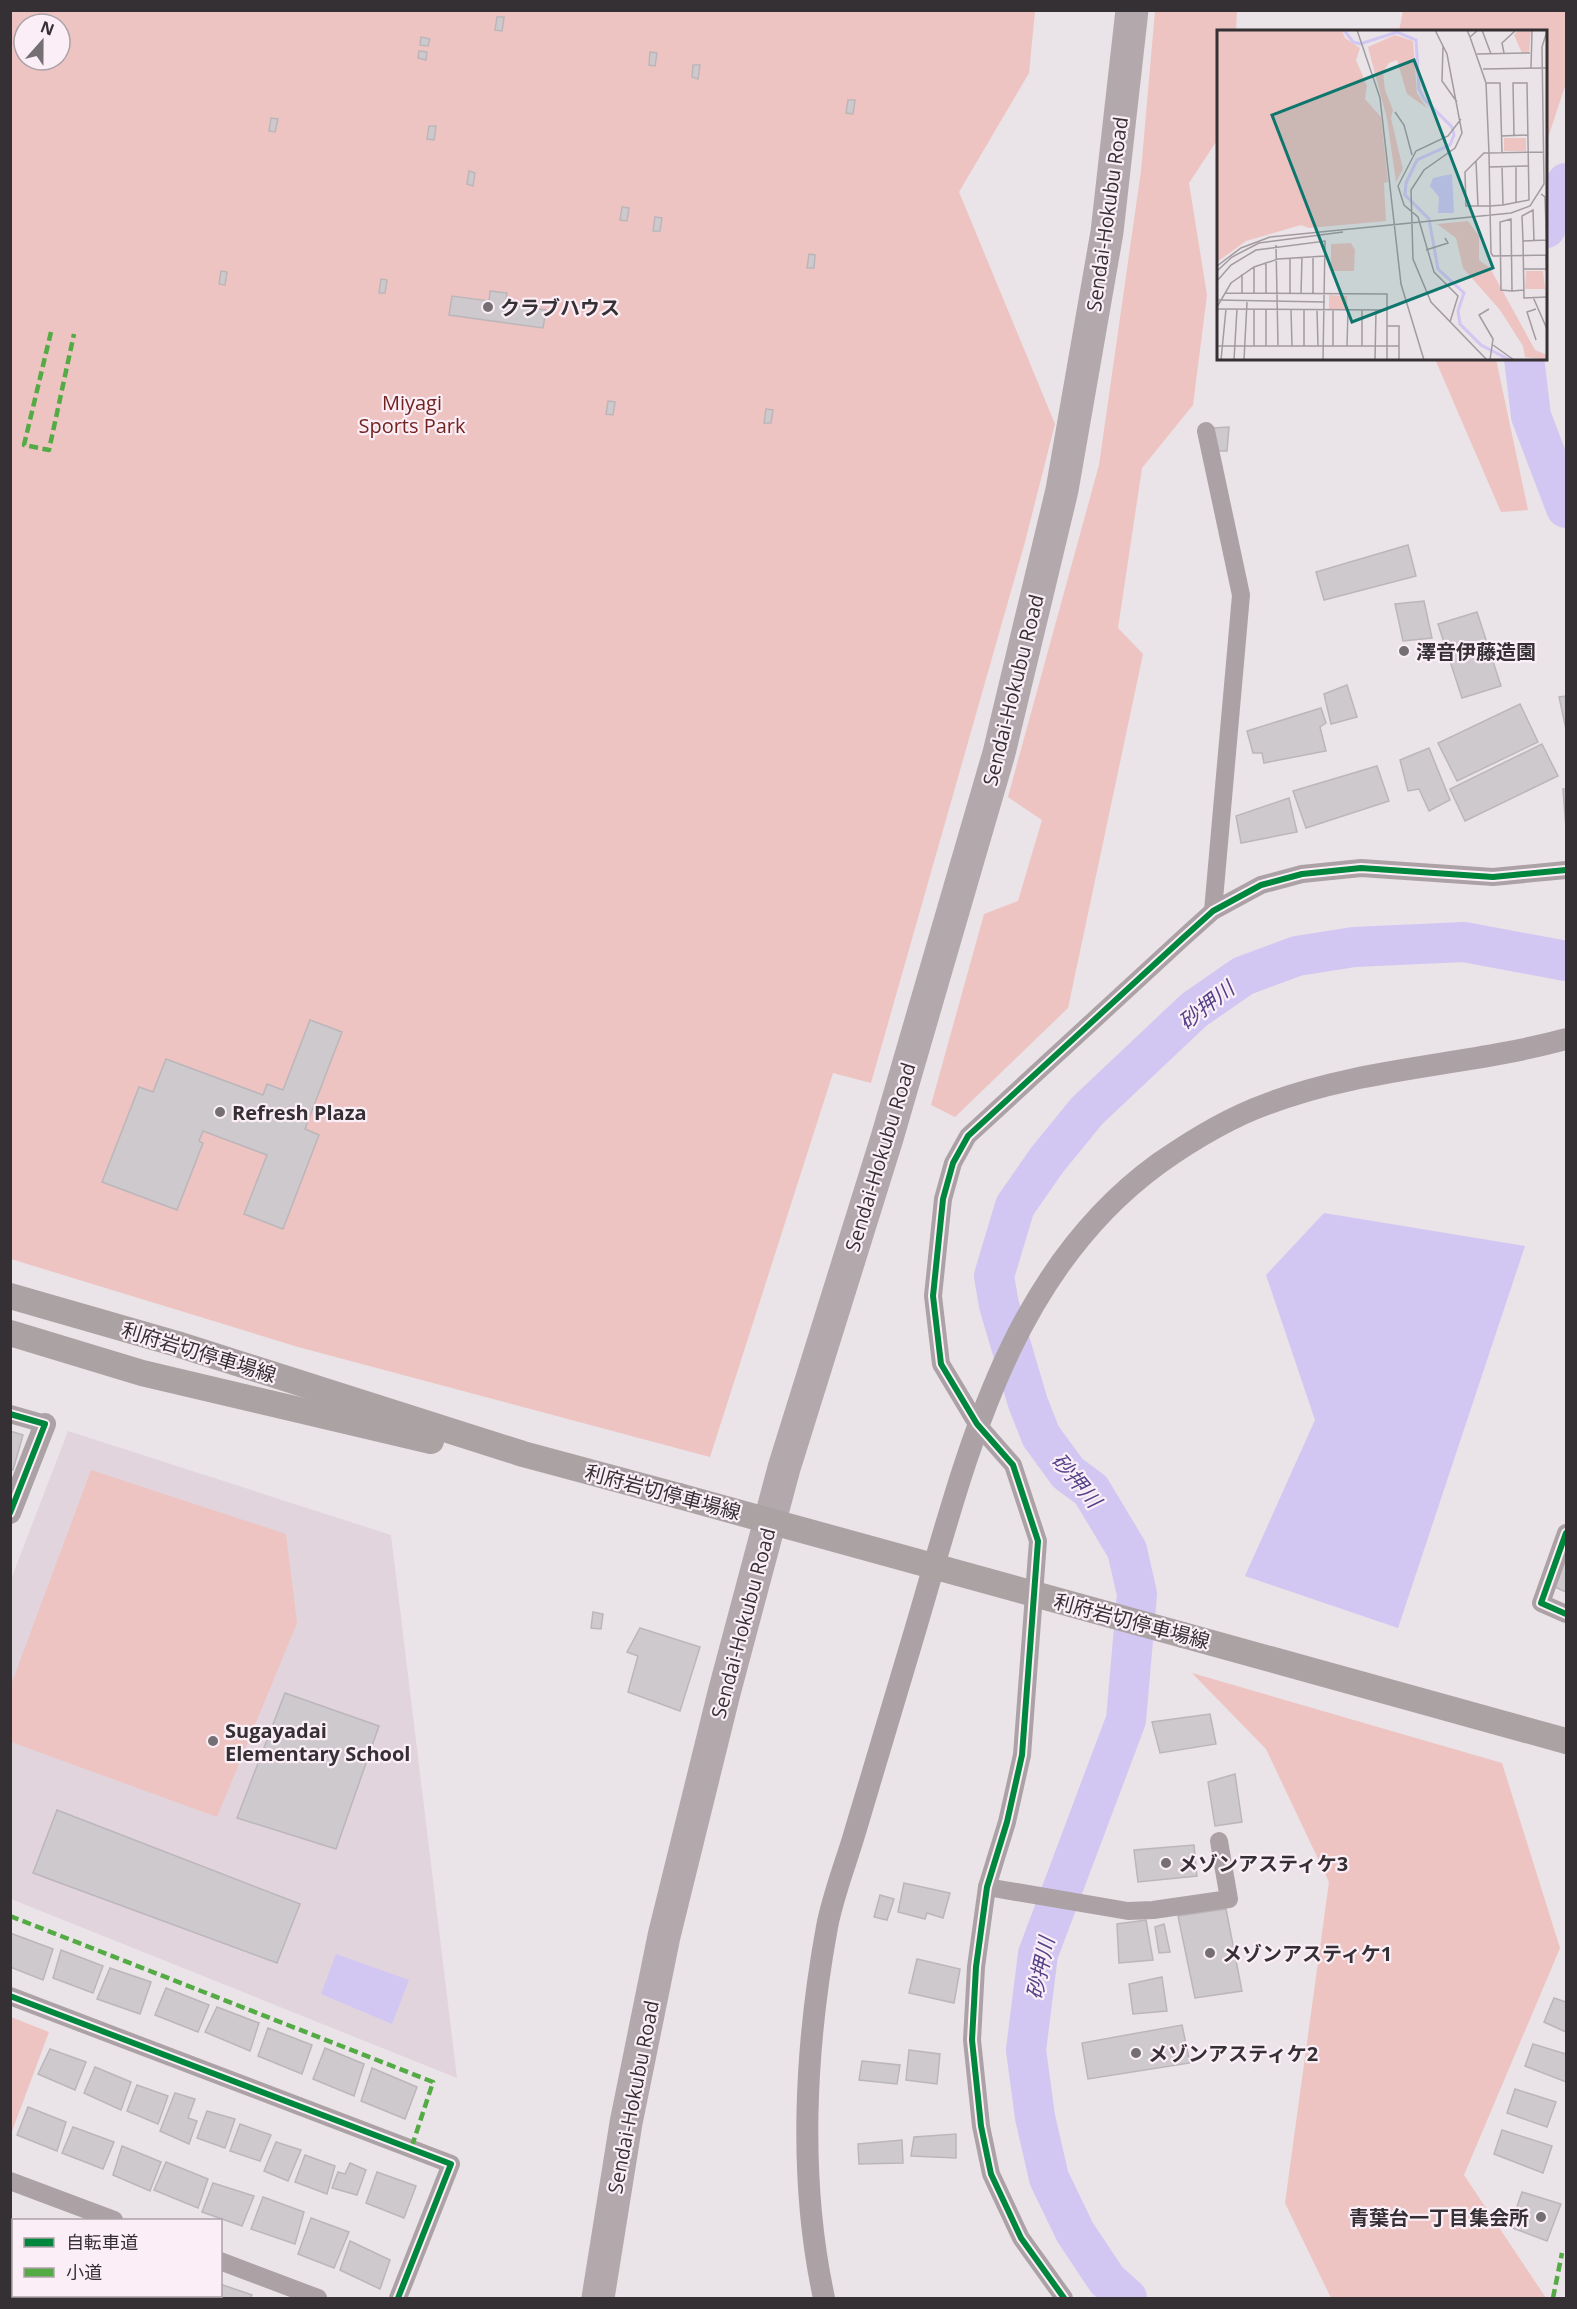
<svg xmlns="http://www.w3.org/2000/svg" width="1577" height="2309" font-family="'Open Sans','Noto Sans JP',sans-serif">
  <rect width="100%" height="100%" fill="#eae3e7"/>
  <!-- built -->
  <polygon fill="#e2d4dd" points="68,1431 391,1535 457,2078 11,1899 10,1582"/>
  <!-- green -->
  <g fill="#edc4c1" fill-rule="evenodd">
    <path d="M10,11H1035L1029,73L959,192L1055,424L1025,542L871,1083L833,1073L710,1457L298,1347L11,1259ZM24,24H60V60H24Z"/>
    <polygon points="1155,11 1237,11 1236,31 1218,32 1218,139 1189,183 1207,295 1193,405 1142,468 1118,628 1143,654 1068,1008 955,1117 931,1105 984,914 1018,901 1042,820 1008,797 1099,465 1141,171"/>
    <polygon points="1403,11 1566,11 1566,83 1546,144 1546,32 1399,31"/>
    <polygon points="1435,359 1496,359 1528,510 1501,512"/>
    <polygon points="91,1470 286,1534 297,1623 217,1817 11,1742 11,1685"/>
    <polygon points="1192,1673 1502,1763 1560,1948 1464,2175 1546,2298 1331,2298 1285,2203 1329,1882 1266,1749"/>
    <polygon points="11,2017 49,2032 11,2134"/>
  </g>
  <!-- water -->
  <g fill="#d1c7f2">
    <polygon points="1324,1213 1525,1246 1398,1628 1245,1576 1315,1420 1266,1275"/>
    <polygon points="336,1954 409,1980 392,2024 321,1994"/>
  </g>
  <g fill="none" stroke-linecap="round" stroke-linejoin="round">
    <!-- river -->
    <g stroke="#d1c7f2" stroke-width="40">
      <polyline points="1546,228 1566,183"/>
      <polyline points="1524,358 1531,416 1566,508"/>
      <polyline points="1127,2298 1107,2280 1075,2232 1049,2178 1035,2117 1026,2050 1038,1954 1126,1720 1137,1594 1127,1550 1091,1490 1068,1473 1041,1436 1028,1403 999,1305 994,1276 1015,1206 1047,1160 1087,1111 1194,1010 1243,976 1297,956 1354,947 1464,942 1566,961"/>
    </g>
  </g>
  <!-- building -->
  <g fill="#cdc9cc" stroke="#bbb6ba" stroke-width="1.5">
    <polygon points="497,17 504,17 502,31 495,30"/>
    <polygon points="421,37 430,39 428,46 420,45"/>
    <polygon points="419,51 427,52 426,60 418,58"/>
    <polygon points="650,52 657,53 655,66 649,65"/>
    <polygon points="693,65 700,65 698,79 692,77"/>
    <polygon points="848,100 855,100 853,114 846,113"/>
    <polygon points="271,118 278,119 275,132 269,131"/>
    <polygon points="429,126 436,126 434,140 427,139"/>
    <polygon points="469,171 475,173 473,186 467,184"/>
    <polygon points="622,207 629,208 627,221 620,220"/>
    <polygon points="655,217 662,218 660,231 653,231"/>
    <polygon points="809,254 815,255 814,268 807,268"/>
    <polygon points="221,271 227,272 225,285 219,284"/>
    <polygon points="381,279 387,280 385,293 379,293"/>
    <polygon points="490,291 507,293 505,304 546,310 543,328 449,315 452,296 489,301"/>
    <polygon points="608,401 615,402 613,415 606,414"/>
    <polygon points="766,409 773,410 771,423 764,423"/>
    <polygon points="1229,427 1227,451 1213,451 1213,428"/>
    <polygon points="1408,545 1416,576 1324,600 1316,572"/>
    <polygon points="1424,601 1432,638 1403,641 1395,604"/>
    <polygon points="1477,612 1501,686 1462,698 1438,624"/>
    <polygon points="1347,685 1357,717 1331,724 1324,694"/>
    <polygon points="1566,696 1566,729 1559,697"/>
    <polygon points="1520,704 1538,742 1457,781 1438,743"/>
    <polygon points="1321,708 1326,723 1320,727 1326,751 1264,763 1262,753 1253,753 1247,731"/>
    <polygon points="1542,744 1558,776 1465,821 1450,789"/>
    <polygon points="1429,748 1450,800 1429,811 1419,789 1408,791 1400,760"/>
    <polygon points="1377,766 1389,801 1306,828 1293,791"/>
    <polygon points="1563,789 1566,789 1566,828"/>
    <polygon points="1289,798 1297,832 1241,843 1236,816"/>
    <polygon points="310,1020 342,1032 305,1129 319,1135 283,1229 244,1214 267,1155 203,1131 199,1141 203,1143 177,1210 102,1182 139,1087 153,1092 166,1059 263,1095 267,1084 283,1090"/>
    <polygon points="10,1431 23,1435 13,1470 10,1470"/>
    <polygon points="1564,1563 1566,1564 1566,1592 1555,1587"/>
    <polygon points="593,1612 603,1614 601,1629 591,1628"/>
    <polygon points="640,1628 700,1647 680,1711 628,1692 638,1656 627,1652"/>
    <polygon points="285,1693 379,1726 336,1849 237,1818"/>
    <polygon points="1210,1714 1216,1744 1160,1753 1152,1722"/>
    <polygon points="1235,1774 1242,1822 1215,1826 1208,1782"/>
    <polygon points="57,1810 300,1904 277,1963 33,1873"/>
    <polygon points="1194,1845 1197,1876 1138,1882 1134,1850"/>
    <polygon points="904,1883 950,1893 943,1918 927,1913 925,1919 898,1912"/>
    <polygon points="880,1895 894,1899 887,1920 874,1917"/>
    <polygon points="1226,1909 1242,1991 1195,1998 1178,1916"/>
    <polygon points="1146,1920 1153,1960 1119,1963 1117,1924"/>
    <polygon points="1164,1924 1170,1952 1159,1953 1155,1927"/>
    <polygon points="10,1933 53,1949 43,1980 10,1967"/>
    <polygon points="61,1950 103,1966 93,1993 53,1978"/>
    <polygon points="917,1959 960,1969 954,2003 909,1993"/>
    <polygon points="110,1968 151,1982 140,2014 97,1999"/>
    <polygon points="1162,1977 1167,2011 1133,2014 1129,1984"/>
    <polygon points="166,1988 209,2005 198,2032 155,2015"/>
    <polygon points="1554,1998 1566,2002 1566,2032 1544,2022"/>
    <polygon points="217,2007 259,2023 250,2051 205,2032"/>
    <polygon points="1182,2025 1190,2063 1088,2079 1082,2043"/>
    <polygon points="268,2028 312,2045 302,2074 258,2056"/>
    <polygon points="1533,2044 1566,2054 1566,2082 1525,2066"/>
    <polygon points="325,2048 364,2064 354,2096 313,2079"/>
    <polygon points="50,2049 86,2062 75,2090 38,2074"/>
    <polygon points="909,2050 940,2054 937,2084 906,2080"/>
    <polygon points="862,2061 900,2065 897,2084 859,2080"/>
    <polygon points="95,2067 131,2082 121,2110 84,2093"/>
    <polygon points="372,2068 417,2087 405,2119 361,2101"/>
    <polygon points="137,2085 168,2096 158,2124 127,2111"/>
    <polygon points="1515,2089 1556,2102 1547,2127 1507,2113"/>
    <polygon points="175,2093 195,2099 188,2118 197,2121 189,2144 160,2131"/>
    <polygon points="28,2107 66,2122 57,2151 17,2135"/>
    <polygon points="207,2111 235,2119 225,2148 197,2138"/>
    <polygon points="240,2124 271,2135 260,2161 230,2151"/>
    <polygon points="73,2127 114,2142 103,2169 62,2153"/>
    <polygon points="1502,2130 1552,2146 1543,2173 1494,2154"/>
    <polygon points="956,2134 956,2158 911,2156 914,2137"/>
    <polygon points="902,2140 903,2163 859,2164 858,2144"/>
    <polygon points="276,2142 301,2150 288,2181 264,2171"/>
    <polygon points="122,2146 161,2162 150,2191 113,2175"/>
    <polygon points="305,2155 335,2166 327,2194 295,2182"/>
    <polygon points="166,2162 208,2179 198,2208 154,2190"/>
    <polygon points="350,2163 366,2170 357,2195 332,2188 338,2172 345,2174"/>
    <polygon points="377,2172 416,2186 404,2218 366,2203"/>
    <polygon points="213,2183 254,2196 242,2226 202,2212"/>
    <polygon points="1522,2192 1561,2204 1547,2241 1510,2227"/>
    <polygon points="263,2197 304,2212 295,2244 251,2229"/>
    <polygon points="311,2218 349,2232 334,2268 298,2254"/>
    <polygon points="350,2241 390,2260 380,2289 340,2270"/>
    <polygon points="10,2273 14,2274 14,2296 32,2296 31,2298 10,2298"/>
    <polygon points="220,2284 252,2295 250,2298 198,2298 200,2296 220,2296"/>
    <polygon points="42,2296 66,2296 74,2298 41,2298"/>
  </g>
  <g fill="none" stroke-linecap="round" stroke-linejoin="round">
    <!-- minor -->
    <g stroke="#aca2a6" stroke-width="18">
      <polyline points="1206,431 1241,595 1213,911"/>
      <polyline points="10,1414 45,1424"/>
      <polyline points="1566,1533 1541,1603 1566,1614"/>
      <polyline points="987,1887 1128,1911 1153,1910 1229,1899 1219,1841"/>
      <polyline points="10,1996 451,2164 398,2298"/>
      <polyline points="10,2181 114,2220"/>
      <polyline points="220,2261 318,2298"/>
      <polyline points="116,2298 118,2296"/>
      <polyline points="1064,2298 1021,2238 991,2174 981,2126 972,2040 976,1967 987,1887 1007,1822 1022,1755 1038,1541 1013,1465 977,1424 941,1364 933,1296 943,1199 953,1163 968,1136 1183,938 1213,911 1261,885 1302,874 1361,868 1493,877 1566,870"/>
    </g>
    <!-- tertiary -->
    <g stroke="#aca2a6" stroke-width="22">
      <polyline points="10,1513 45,1424"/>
      <path d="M824,2298C798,2179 805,2047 827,1927C833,1895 846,1863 855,1832C874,1768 893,1704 912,1641C964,1468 1003,1277 1158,1164C1192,1140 1228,1118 1267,1104C1363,1067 1468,1066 1566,1039"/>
    </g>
    <!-- secondary -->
    <g stroke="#aba2a4" stroke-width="26">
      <polyline points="10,1296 177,1344 523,1454 679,1496"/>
      <polyline points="10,1333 142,1373 431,1441"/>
      <polyline points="1183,1635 1566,1741"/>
    </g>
    <!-- motorway -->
    <polyline stroke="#b3a9ad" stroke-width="33" points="598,2298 626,2123 664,1936 724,1693 784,1468 887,1138 999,753 1062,490 1107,232 1132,10"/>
    <!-- secondary-bridge -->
    <polyline stroke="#aba2a4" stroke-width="26" points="679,1496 1183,1635"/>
    <!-- quiet -->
    <g stroke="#54ab45" stroke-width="4.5" stroke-dasharray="9 4.5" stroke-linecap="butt">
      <polyline points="51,332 24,445 49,450 74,334"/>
      <polyline points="10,1916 433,2082 411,2149"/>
      <polyline points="1553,2298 1562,2253"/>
    </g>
    <!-- cycleway casing -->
    <g stroke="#fbeef6" stroke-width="10">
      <g id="cycleway">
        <polyline points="10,1414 45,1424 10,1513"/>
        <polyline points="1566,1533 1541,1603 1566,1614"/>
        <polyline points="10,1996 451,2164 398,2298"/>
        <polyline points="1064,2298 1021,2238 991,2174 981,2126 972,2040 976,1967 987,1887 1007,1822 1022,1755 1038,1541 1013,1465 977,1424 941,1364 933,1296 943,1199 953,1163 968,1136 1183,938 1213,911 1261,885 1302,874 1361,868 1493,877 1566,870"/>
      </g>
    </g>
    <!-- cycleway -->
    <use href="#cycleway" stroke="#00873e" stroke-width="6"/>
  </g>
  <!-- markers -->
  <g fill="#746f72" stroke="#fbeef6" stroke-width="2">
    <circle cx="488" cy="307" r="6"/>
    <circle cx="1404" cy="651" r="6"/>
    <circle cx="220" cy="1112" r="6"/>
    <circle cx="213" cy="1741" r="6"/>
    <circle cx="1166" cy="1863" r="6"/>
    <circle cx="1210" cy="1953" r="6"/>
    <circle cx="1136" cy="2053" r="6"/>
    <circle cx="1541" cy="2217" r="6"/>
  </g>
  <g text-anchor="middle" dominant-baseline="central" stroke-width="4.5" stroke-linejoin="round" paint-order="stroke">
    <!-- street labels -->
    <g font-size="20" fill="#353033" stroke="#fbeef6">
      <text transform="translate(1107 214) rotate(-82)">Sendai-Hokubu Road</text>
      <text transform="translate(1013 690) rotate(-76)">Sendai-Hokubu Road</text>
      <text transform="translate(880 1157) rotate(-73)">Sendai-Hokubu Road</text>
      <text transform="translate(199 1352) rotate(17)">利府岩切停車場線</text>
      <text transform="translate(663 1492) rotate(15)">利府岩切停車場線</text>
      <text transform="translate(1132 1621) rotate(15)">利府岩切停車場線</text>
      <text transform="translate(743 1623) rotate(-75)">Sendai-Hokubu Road</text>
      <text transform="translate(633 2097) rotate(-79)">Sendai-Hokubu Road</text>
    </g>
    <!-- poi labels -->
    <g font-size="20" font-weight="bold" fill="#353033" stroke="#fbeef6" text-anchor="start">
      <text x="500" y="307">クラブハウス</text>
      <text x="1416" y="651">澤音伊藤造園</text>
      <text x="232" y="1112">Refresh Plaza</text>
      <text x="225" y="1730">Sugayadai<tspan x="225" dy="23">Elementary School</tspan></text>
      <text x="1178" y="1863">メゾンアスティケ3</text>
      <text x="1222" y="1953">メゾンアスティケ1</text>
      <text x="1148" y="2053">メゾンアスティケ2</text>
      <text x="1529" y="2217" text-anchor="end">青葉台一丁目集会所</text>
    </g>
    <!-- park labels -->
    <g font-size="20" fill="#73231f" stroke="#fbeef6">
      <text x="412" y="402">Miyagi<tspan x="412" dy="23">Sports Park</tspan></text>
    </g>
    <!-- water labels -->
    <g font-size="21" font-style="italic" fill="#544289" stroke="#fbeef6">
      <text transform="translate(1206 1005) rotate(-38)">砂押川</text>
      <text transform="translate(1077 1480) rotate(50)">砂押川</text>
      <text transform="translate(1040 1968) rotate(-78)">砂押川</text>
    </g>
  </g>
  <!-- overview -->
  <g transform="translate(1217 30)">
    <rect width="330" height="330" fill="#eae3e7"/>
    <path d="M0,0H125L128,8L143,18L139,30L150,56L148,69L164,87L171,152L167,153L169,191L92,198L84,195L29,211L0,232ZM301,0L314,1L312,22L305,23L297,5ZM178,5L196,11L200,63L210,78L190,64L180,30L172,33L166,42L168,60L176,80L174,88L186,139L179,152L170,89L151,17ZM287,108H309V121H287ZM251,191L262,206V230L273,238L318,320L330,325V330L308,327L306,316L283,280L246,238L239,208L220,194ZM134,213L138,220L137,241H114V214ZM309,241H326L328,259H308ZM112,265L130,266V279H112Z" fill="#edc4c1"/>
    <path d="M235,144L237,183H221L222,167L213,156L216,148Z" fill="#d1c7f2"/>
    <path fill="none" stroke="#d1c7f2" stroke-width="3" d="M127,0L136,12L143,14L180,2L199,10L202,59L207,69L235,97L237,105L233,115L200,130L189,153L188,165L212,189L221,239L247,263L241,281L243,294L264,315L293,330"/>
    <path fill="none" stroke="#a29b9f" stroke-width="1.5" d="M140,0L163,68L184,254L207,330M218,0L230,24L245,103L238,118L207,140L194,160L196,229L214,272L270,330M250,0L253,7L261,0M265,0L274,24M253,7L269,53L272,123L327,122M226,16L225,51L240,72M287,23L285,13L299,0M260,24L313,23M314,38L315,0M266,39L330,38M269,53H283L285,123M178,82L187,95L195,125M284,106L311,105M297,106L296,53H310L312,170L286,175L273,176H249L248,142L267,123H272L273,176V179L274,223L276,226L329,225L330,250M259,131L261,176M285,136L286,175M299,136V173M272,137L311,136M324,164L328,167L330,225M306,211L307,268L330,267M317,211L316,180L305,186L306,211L329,210M59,215L61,315M209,220L231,213L228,208M96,226V264M49,232V263M0,236L24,218L53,207L294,183L313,176L327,154L325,17L330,1M37,237V263M307,239H329M0,241L15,227L42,213L126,202M0,251L14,235L39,220L108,211L106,330M295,261L294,189L283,192L284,260L295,261L307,260M25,263V244M73,264V228M84,264L85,227M316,267L330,299M0,270L108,272M0,277L14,253L37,237L61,229L108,226M0,279L170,280V264L8,263M37,279V316M272,279L262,285L276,309L273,330M49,280V316M74,280L75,316M87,280V316M100,280L101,316M170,280V330M233,292L241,266L217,242L201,187L187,175L181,156L199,121L231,106L244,89M170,296H182V330M319,310L310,282L319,279M276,315L297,330M0,316H182M116,316V280M130,316L131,280M145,316V280M4,330L9,279M17,330L20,279M27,330L30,272M158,330L159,280"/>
    <path fill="#0f766e" fill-opacity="0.15" stroke="#0f766e" stroke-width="3" d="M197,30L276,238L135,292L55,85Z"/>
    <rect width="330" height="330" fill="none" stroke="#353033" stroke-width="3"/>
  </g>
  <!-- border -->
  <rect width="1577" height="2309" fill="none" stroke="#353033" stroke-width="24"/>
  <!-- legend -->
  <rect x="12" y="2219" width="210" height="78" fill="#fbeef6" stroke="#aca2a8" stroke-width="1.5"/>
  <rect x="24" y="2238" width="30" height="9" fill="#00873e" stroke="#aca2a8" stroke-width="1.5"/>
  <text x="66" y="2249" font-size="18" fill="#353033">自転車道</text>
  <rect x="24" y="2268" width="30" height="9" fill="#54ab45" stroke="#aca2a8" stroke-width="1.5"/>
  <text x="66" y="2279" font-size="18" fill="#353033">小道</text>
  <!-- north arrow -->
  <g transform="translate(42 42) rotate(21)"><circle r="28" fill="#fbeef6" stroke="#aca2a8" stroke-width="1.5"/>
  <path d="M0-4.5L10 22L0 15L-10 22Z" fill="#746f72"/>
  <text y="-9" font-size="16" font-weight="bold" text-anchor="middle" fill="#353033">N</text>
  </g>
</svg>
